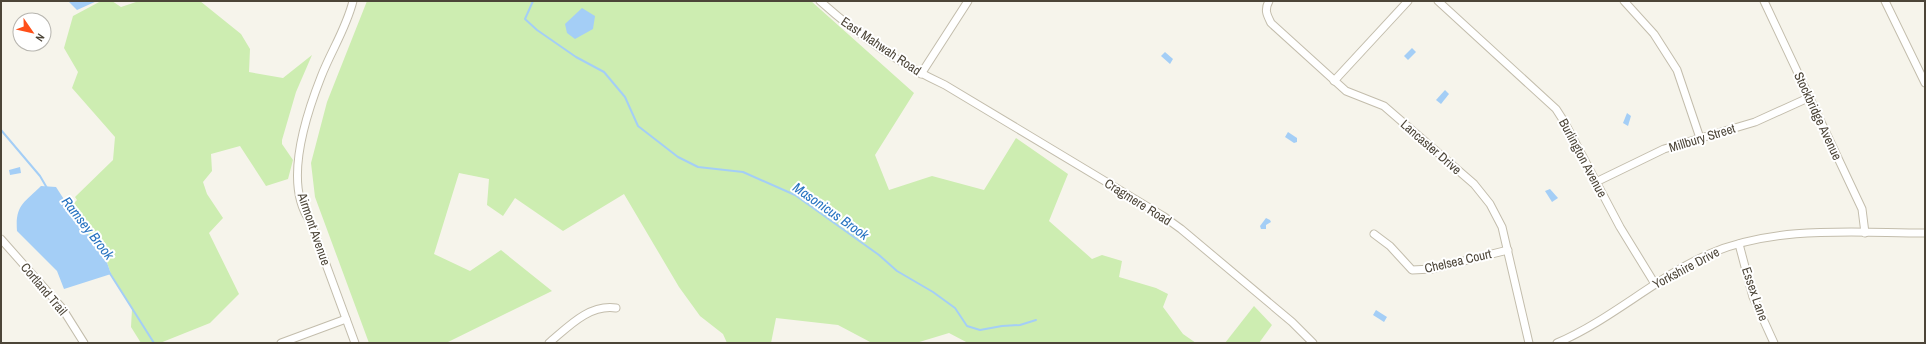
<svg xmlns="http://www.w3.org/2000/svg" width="1926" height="344" font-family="'Archivo Narrow',sans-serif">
  <rect width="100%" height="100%" fill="#f6f4eb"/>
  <!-- green -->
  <g fill="#cdedb1">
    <polygon points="101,1 112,1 121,7 139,1 200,1 241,34 250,49 249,72 283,78 312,55 296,92 282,140 282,144 293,160 288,179 266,186 240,146 211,154 212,171 203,182 207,194 223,218 209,233 239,294 210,323 160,343 141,343 131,327 132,309 111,274 104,254 78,221 70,207 77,200 75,197 113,160 115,137 72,88 78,72 64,48 73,16"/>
    <polygon points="367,1 811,1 914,93 875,155 889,190 932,176 984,190 1016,138 1068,174 1049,221 1092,259 1102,255 1122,261 1119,277 1156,288 1168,294 1163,307 1183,334 1196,343 968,343 949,333 916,343 872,343 838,325 776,318 771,343 727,343 723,334 700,316 679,287 624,194 563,231 515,198 503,216 487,205 489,179 459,173 434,254 470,271 501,250 552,291 446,343 369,343 315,197 311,163 327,102"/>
    <polygon points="1254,306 1272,325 1259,343 1225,343"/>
  </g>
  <!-- water -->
  <g fill="#a4cef6">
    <polygon points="68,1 97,1 77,10"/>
    <polygon points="582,8 595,16 593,29 575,39 567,33 565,24"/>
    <polygon points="1412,48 1416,52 1408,60 1404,56"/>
    <polygon points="1165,52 1173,59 1170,64 1161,56"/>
    <polygon points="1445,90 1449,94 1441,104 1436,100"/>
    <polygon points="1627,113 1631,116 1628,126 1623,123"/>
    <polygon points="1288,132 1297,138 1297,142 1294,143 1285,137"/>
    <polygon points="20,167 21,173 10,175 9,170"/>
    <path d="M41,186L56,187L78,221L104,254L111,274L64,289L57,271L17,231C15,205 24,203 41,186Z"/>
    <polygon points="1550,189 1558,198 1552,202 1545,191"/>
    <polygon points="1266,218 1270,220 1271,222 1266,225 1266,229 1261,229 1260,226"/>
    <polygon points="1376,310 1387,317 1384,322 1373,315"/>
  </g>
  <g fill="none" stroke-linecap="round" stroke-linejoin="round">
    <!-- stream -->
    <g stroke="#a4cef6" stroke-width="2">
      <polyline points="533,1 525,19 537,30 576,57 604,72 625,97 638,126 678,157 698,167 743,172 795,195 879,255 897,271 933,292 955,308 967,326 980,330 1002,326 1020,325 1036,320"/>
      <polyline points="1,130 40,176 47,188"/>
      <polyline points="109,272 154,343"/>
    </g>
    <!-- minor casing -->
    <g stroke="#c3bdac" stroke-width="9">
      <g id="minor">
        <path d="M353,1C346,29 331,51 321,77C306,115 283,184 310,221L355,343"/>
        <path d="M820,1C858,35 899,64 945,85L1163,216L1181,229L1292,322L1313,343"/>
        <path d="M1269,1C1264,10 1267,15 1271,23L1346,91L1384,106L1474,184L1490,204L1502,227L1529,343"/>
        <polyline points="1438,1 1556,109 1565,123 1620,227 1655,284"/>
        <polyline points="1624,1 1654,34 1677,70 1700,138"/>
        <polyline points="1764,1 1862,209 1865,233"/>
        <polyline points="1885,1 1925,83"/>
        <polyline points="921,74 968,1"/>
        <polyline points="1334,81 1408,1"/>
        <polyline points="1596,182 1664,149 1755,122 1808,98"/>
        <polyline points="1374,234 1390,246 1412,270 1432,269 1508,250"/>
        <polyline points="1,239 62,308 84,343"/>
        <polyline points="1739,244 1753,297 1774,343"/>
        <polyline points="281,343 346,319"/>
        <path d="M549,343C568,327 589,304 616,308"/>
        <path d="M1557,343C1611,320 1655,278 1709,254C1776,225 1854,233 1925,233"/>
      </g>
    </g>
    <!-- minor -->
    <use href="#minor" stroke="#fff" stroke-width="7"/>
  </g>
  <g text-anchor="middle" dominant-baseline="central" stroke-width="4" stroke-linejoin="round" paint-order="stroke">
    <!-- street labels -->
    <g font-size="13" fill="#4c4538" stroke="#fff">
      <text transform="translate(881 46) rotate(34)">East Mahwah Road</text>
      <text transform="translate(1818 116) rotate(65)">Stockbridge Avenue</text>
      <text transform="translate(1702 138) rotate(-17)">Millbury Street</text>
      <text transform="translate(1431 147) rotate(41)">Lancaster Drive</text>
      <text transform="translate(1583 158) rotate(62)">Burlington Avenue</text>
      <text transform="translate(1138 202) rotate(32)">Cragmere Road</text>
      <text transform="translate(314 229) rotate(71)">Airmont Avenue</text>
      <text transform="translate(1458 261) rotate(-13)">Chelsea Court</text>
      <text transform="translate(1686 268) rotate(-28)">Yorkshire Drive</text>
      <text transform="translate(44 289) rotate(50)">Cortland Trail</text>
      <text transform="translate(1755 294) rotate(71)">Essex Lane</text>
    </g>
    <!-- water labels -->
    <g font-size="14" font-style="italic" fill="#2773c1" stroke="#fff">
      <text transform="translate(831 211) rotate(35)">Masonicus Brook</text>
      <text transform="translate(88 228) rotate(52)">Ramsey Brook</text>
    </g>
  </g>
  <!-- border -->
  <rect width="1926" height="344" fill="none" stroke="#4c4538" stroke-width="4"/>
  <!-- north arrow -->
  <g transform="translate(32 32) rotate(124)"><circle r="19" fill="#ffffff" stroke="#b7b5af"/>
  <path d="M0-3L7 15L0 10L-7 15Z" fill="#ff4f19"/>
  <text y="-6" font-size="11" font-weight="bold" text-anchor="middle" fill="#4c4538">N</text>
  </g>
</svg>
